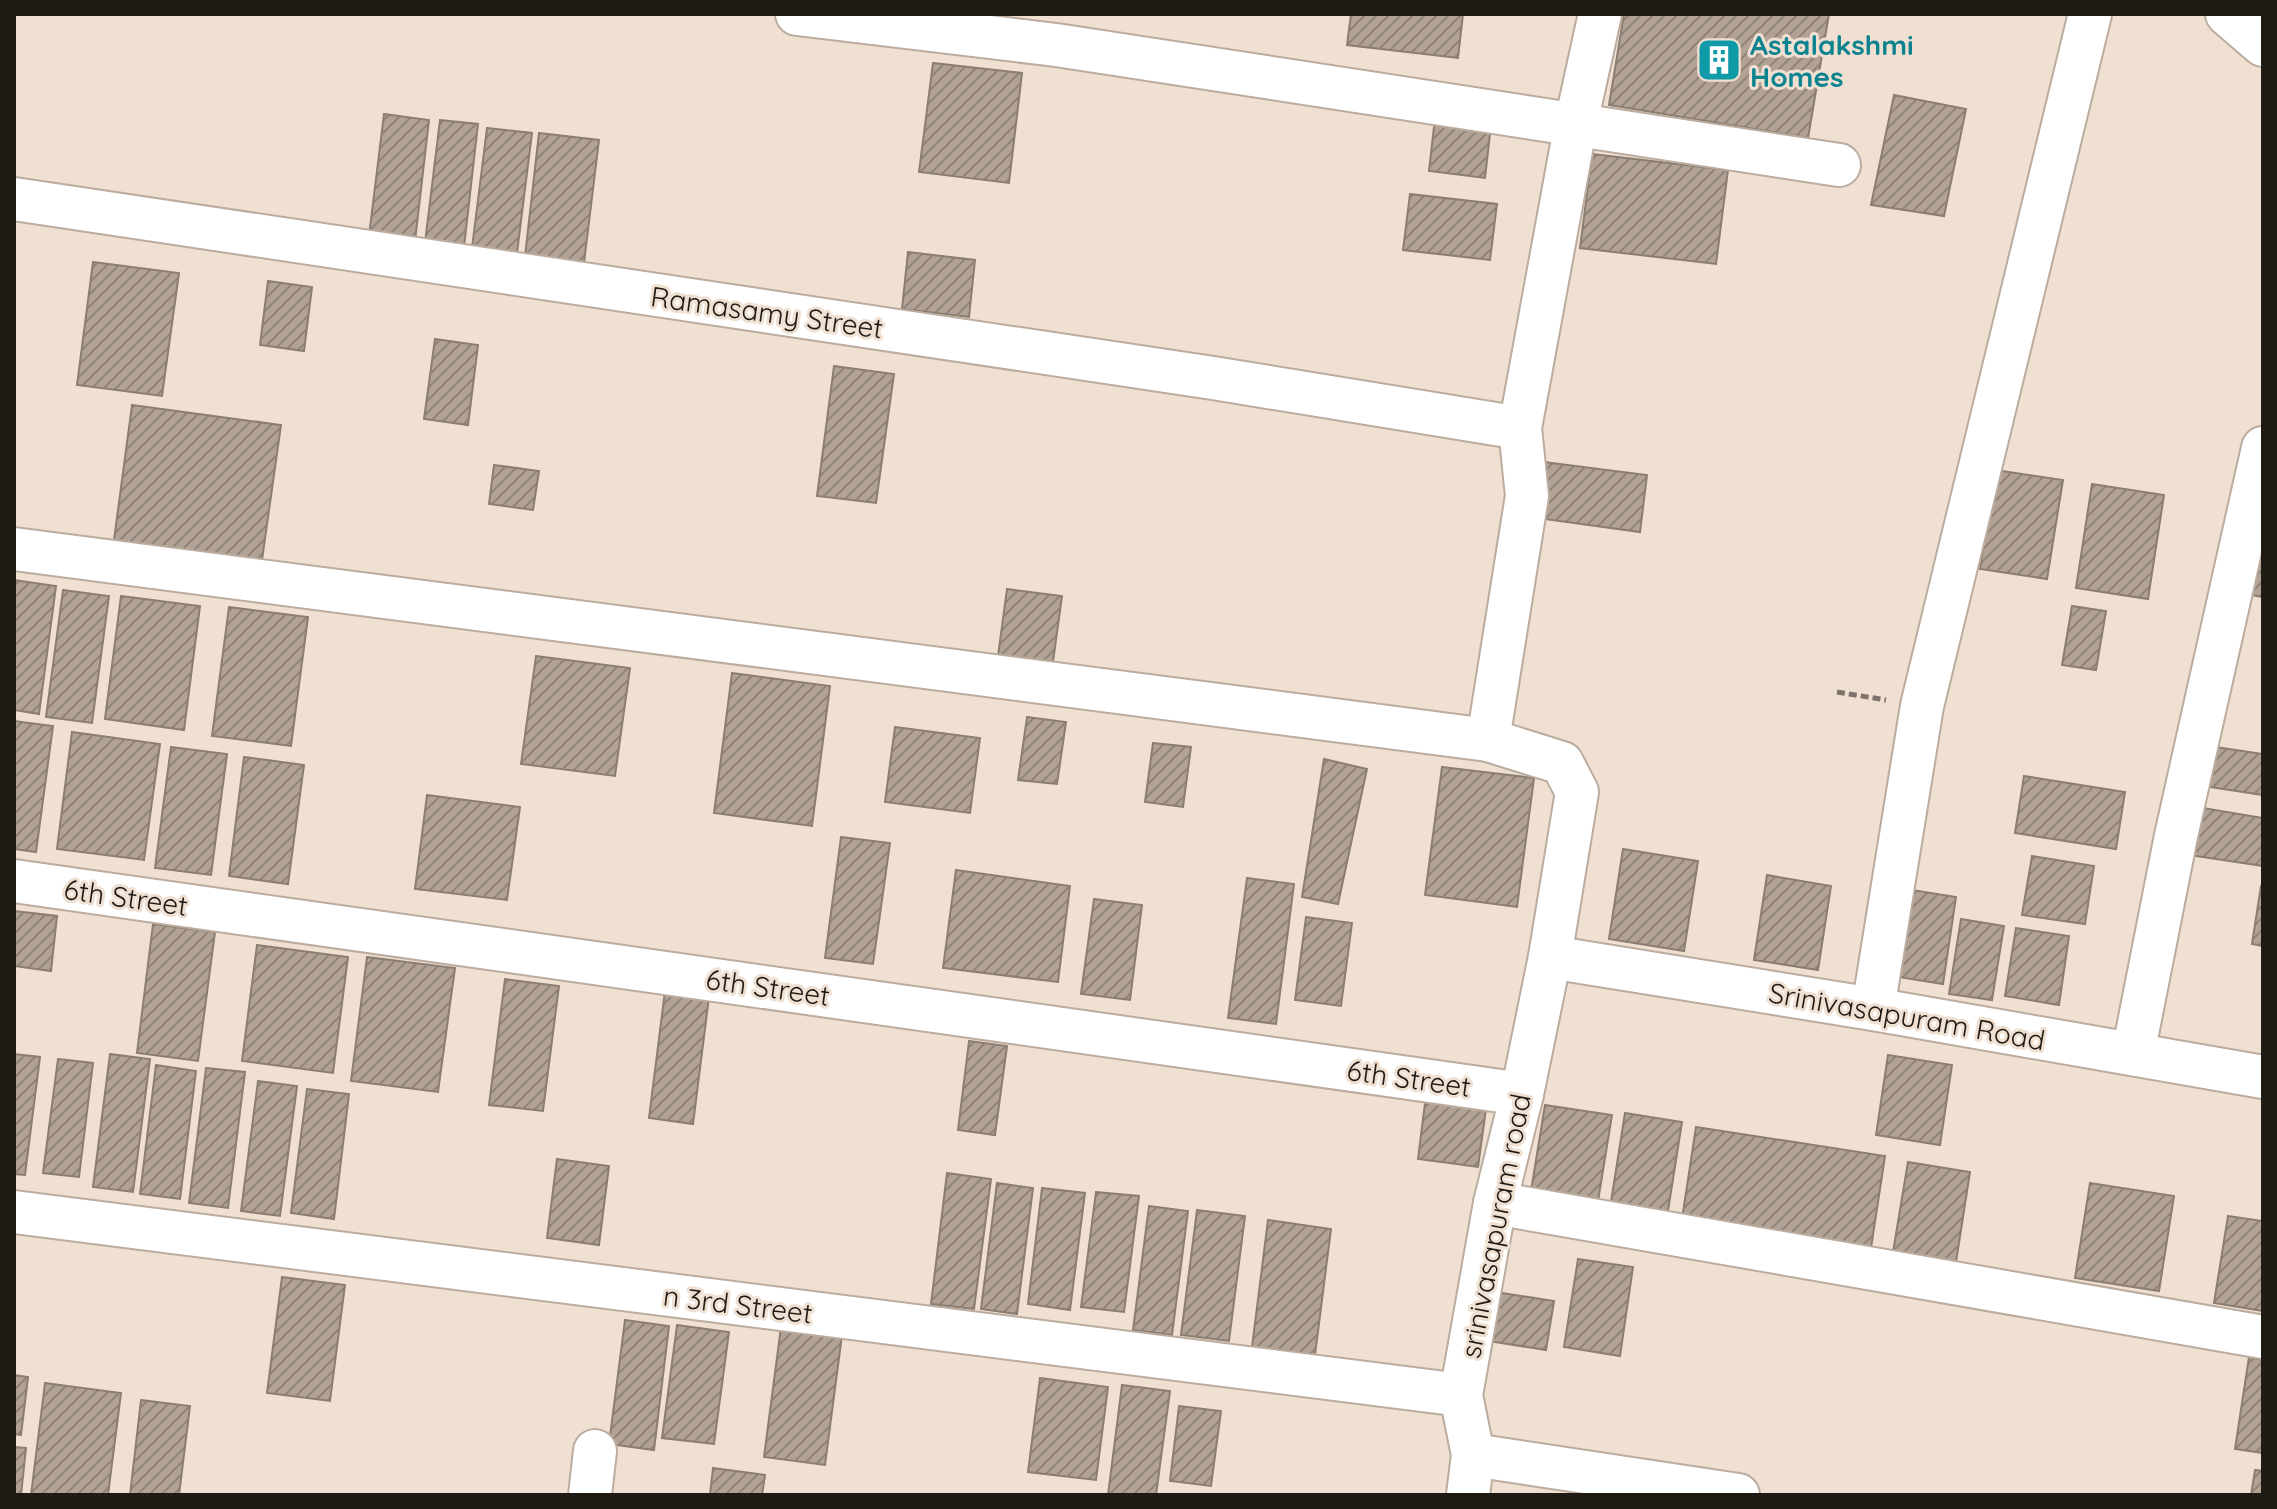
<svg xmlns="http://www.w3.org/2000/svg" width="2277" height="1509" font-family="Quicksand,sans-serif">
  <defs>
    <pattern id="building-hatch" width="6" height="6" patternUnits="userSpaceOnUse" patternTransform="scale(2)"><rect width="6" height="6" fill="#b1a295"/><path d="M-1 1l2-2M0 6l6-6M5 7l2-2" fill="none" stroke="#908378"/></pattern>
  </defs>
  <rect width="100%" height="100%" fill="#efe0d2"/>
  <!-- building -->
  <g fill="url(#building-hatch)" stroke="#8b7d70" stroke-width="2">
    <polygon points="1351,14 1463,14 1458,58 1347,45"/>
    <polygon points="1624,14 1829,14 1808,138 1609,105"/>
    <polygon points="933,63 1022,73 1009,183 919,172"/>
    <polygon points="1894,95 1966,109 1944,216 1871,205"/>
    <polygon points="384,114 429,120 414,250 368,244"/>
    <polygon points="1435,118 1491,125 1485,178 1429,171"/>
    <polygon points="440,120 478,124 463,256 424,251"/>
    <polygon points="487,128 532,133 516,261 471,256"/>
    <polygon points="539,133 599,140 583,271 524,265"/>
    <polygon points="1592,154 1728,170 1716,264 1580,248"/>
    <polygon points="1410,194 1497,204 1490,260 1403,250"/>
    <polygon points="908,252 975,260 969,317 902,309"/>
    <polygon points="93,262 179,273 162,396 77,385"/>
    <polygon points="268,281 312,287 304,351 260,345"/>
    <polygon points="435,339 478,345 468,425 424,419"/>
    <polygon points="834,366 894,374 876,503 817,496"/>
    <polygon points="132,405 281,425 262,560 114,540"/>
    <polygon points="1544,462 1647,475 1640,532 1537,518"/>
    <polygon points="494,465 539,471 533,510 489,504"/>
    <polygon points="1995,470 2063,480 2047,579 1980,569"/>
    <polygon points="2092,484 2164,495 2148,599 2076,588"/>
    <polygon points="2246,547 2263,550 2263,597 2239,593"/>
    <polygon points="14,580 56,586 39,714 14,710"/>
    <polygon points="1007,589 1062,596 1053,662 998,656"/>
    <polygon points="63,590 109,596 92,723 46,717"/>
    <polygon points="121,596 200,606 184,730 105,719"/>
    <polygon points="2072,606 2106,611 2096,670 2062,665"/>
    <polygon points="229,607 308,617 291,746 212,736"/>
    <polygon points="536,656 630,668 615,776 521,764"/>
    <polygon points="732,673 830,686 812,826 714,813"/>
    <polygon points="1027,717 1066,722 1057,784 1018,780"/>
    <polygon points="14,721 53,726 36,852 14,849"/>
    <polygon points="895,727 980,738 970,813 885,802"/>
    <polygon points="72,732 160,744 144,860 57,849"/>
    <polygon points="1153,743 1191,747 1183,807 1145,802"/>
    <polygon points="2209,746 2263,754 2263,795 2203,786"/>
    <polygon points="171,747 227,754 211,875 155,868"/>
    <polygon points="244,757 304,765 288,884 229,876"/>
    <polygon points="1324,759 1367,769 1338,904 1302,897"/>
    <polygon points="1442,767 1534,778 1517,907 1425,895"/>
    <polygon points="2024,776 2125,792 2116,849 2015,833"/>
    <polygon points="427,795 520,807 507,900 415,889"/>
    <polygon points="2197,807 2263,818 2263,866 2189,855"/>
    <polygon points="841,837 890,843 873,964 825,958"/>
    <polygon points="1623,849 1698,861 1684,951 1609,939"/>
    <polygon points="2032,856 2094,866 2085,924 2022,915"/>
    <polygon points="956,870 1070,886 1058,982 943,968"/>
    <polygon points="1767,875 1831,886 1818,970 1754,960"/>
    <polygon points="1247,878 1294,884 1276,1024 1228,1018"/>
    <polygon points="2261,886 2263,886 2263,946 2252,944"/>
    <polygon points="1906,889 1956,897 1943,984 1892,976"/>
    <polygon points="1094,899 1142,905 1130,1000 1081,994"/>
    <polygon points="14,911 57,916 51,971 14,966"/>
    <polygon points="1306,917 1352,923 1341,1006 1295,1000"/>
    <polygon points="1961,919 2004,926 1992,1000 1949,994"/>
    <polygon points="153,924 215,932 198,1061 137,1053"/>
    <polygon points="2016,928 2069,936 2059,1005 2005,996"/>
    <polygon points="257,945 348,957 333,1073 242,1061"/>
    <polygon points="367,957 455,968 438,1092 351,1081"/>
    <polygon points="505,979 559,986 543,1111 489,1105"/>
    <polygon points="665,991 709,997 693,1124 649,1118"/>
    <polygon points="969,1041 1007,1046 995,1135 958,1130"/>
    <polygon points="14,1054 40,1057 25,1175 14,1174"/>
    <polygon points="110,1054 150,1059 133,1192 93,1187"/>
    <polygon points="1888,1055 1952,1065 1940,1145 1876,1135"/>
    <polygon points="58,1059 93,1063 79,1177 43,1173"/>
    <polygon points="156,1065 196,1071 180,1199 140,1194"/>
    <polygon points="206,1068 245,1072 228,1208 189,1203"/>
    <polygon points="258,1081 297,1086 280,1216 241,1211"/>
    <polygon points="307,1089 349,1094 334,1219 291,1213"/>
    <polygon points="1426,1095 1487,1102 1478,1167 1418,1159"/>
    <polygon points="1545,1105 1612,1115 1598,1201 1531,1191"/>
    <polygon points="1625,1113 1682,1122 1667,1217 1610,1208"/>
    <polygon points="1696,1127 1885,1156 1871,1248 1682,1219"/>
    <polygon points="557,1159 609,1166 599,1245 547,1238"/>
    <polygon points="1908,1162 1970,1172 1956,1262 1893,1252"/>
    <polygon points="947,1173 991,1179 974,1309 931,1304"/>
    <polygon points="997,1183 1033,1188 1017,1314 981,1309"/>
    <polygon points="2090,1183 2174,1196 2159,1291 2075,1278"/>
    <polygon points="1042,1188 1085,1193 1070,1310 1028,1304"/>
    <polygon points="1096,1192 1139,1196 1124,1312 1081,1307"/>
    <polygon points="1149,1206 1188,1211 1172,1335 1133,1330"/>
    <polygon points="1197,1210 1245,1216 1229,1341 1181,1335"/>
    <polygon points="2228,1216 2263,1221 2263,1311 2214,1303"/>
    <polygon points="1268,1220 1331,1229 1315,1355 1252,1347"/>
    <polygon points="1578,1259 1633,1267 1620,1356 1564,1347"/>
    <polygon points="282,1277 345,1285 330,1401 267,1393"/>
    <polygon points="1489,1291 1554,1301 1546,1350 1482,1340"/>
    <polygon points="625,1320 669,1326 654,1450 609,1444"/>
    <polygon points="677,1325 729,1332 714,1444 662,1438"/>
    <polygon points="781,1327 842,1335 825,1465 764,1457"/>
    <polygon points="2249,1357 2263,1360 2263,1453 2235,1449"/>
    <polygon points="14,1375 28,1377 21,1435 14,1434"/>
    <polygon points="1040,1378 1108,1387 1096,1480 1028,1472"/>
    <polygon points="45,1383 121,1393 108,1495 31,1495"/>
    <polygon points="1122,1385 1170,1391 1156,1495 1108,1495"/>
    <polygon points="141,1400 190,1406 179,1495 130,1495"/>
    <polygon points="1179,1406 1221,1411 1211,1486 1170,1481"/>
    <polygon points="14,1447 26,1448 21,1495 14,1495"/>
    <polygon points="713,1468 765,1475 762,1495 710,1495"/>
    <polygon points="2255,1470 2263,1471 2263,1495 2251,1495"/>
  </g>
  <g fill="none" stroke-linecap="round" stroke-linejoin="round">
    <!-- minor casing -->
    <g stroke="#bbac9f" stroke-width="46">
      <g id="minor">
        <polyline points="797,14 1056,45 1839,165"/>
        <polyline points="2227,14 2263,45"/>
        <polyline points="14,199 1213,378 1520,428"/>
        <polyline points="14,549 1488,740 1562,763 1577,792 1550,957 1522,1094 1495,1203 1461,1395 1473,1455 1468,1495"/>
        <polyline points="1488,740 1527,496 1520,428 1576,123 1600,14"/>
        <polyline points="14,881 1522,1094"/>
        <polyline points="1550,957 1873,1009 2263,1077"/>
        <polyline points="1873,1009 1922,706 2090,14"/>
        <polyline points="2133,1054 2176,836 2263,448"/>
        <polyline points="1495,1203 2263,1337"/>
        <polyline points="14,1212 1461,1395"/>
        <polyline points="1473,1455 1738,1495"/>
        <polyline points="590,1495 595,1451"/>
      </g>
    </g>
    <!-- path -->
    <polyline stroke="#7e746b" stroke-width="5" stroke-dasharray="8 4" stroke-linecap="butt" points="1837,692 1886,700"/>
    <!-- minor -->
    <use href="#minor" stroke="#fff" stroke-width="42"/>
  </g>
  <!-- icons -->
  <defs>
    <g id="building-square" transform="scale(2.3)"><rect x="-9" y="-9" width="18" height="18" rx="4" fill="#0f9aa8" stroke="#efe0d2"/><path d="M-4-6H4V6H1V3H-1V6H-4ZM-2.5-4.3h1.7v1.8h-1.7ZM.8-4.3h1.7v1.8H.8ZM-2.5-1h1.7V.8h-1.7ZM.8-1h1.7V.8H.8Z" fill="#fff"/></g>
  </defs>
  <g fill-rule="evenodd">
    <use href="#building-square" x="1719" y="60"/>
  </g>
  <g text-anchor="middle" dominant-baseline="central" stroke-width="6" stroke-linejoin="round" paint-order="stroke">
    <!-- culture labels -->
    <g font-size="28" font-weight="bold" fill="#0d838f" stroke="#efe0d2" text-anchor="start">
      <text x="1750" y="44">Astalakshmi<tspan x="1750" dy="32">Homes</tspan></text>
    </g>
    <!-- street labels -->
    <g font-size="28" fill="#201a15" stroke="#efe0d2">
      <text transform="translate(767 312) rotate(8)">Ramasamy Street</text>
      <text transform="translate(126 897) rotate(8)">6th Street</text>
      <text transform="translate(768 987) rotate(8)">6th Street</text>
      <text transform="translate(1907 1016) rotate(10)">Srinivasapuram Road</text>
      <text transform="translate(1409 1078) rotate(8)">6th Street</text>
      <text transform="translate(1495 1226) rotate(-79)">srinivasapuram road</text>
      <text transform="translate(738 1304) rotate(7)">n 3rd Street</text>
    </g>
  </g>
  <!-- border -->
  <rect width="2277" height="1509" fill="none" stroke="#201a15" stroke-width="32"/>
</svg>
